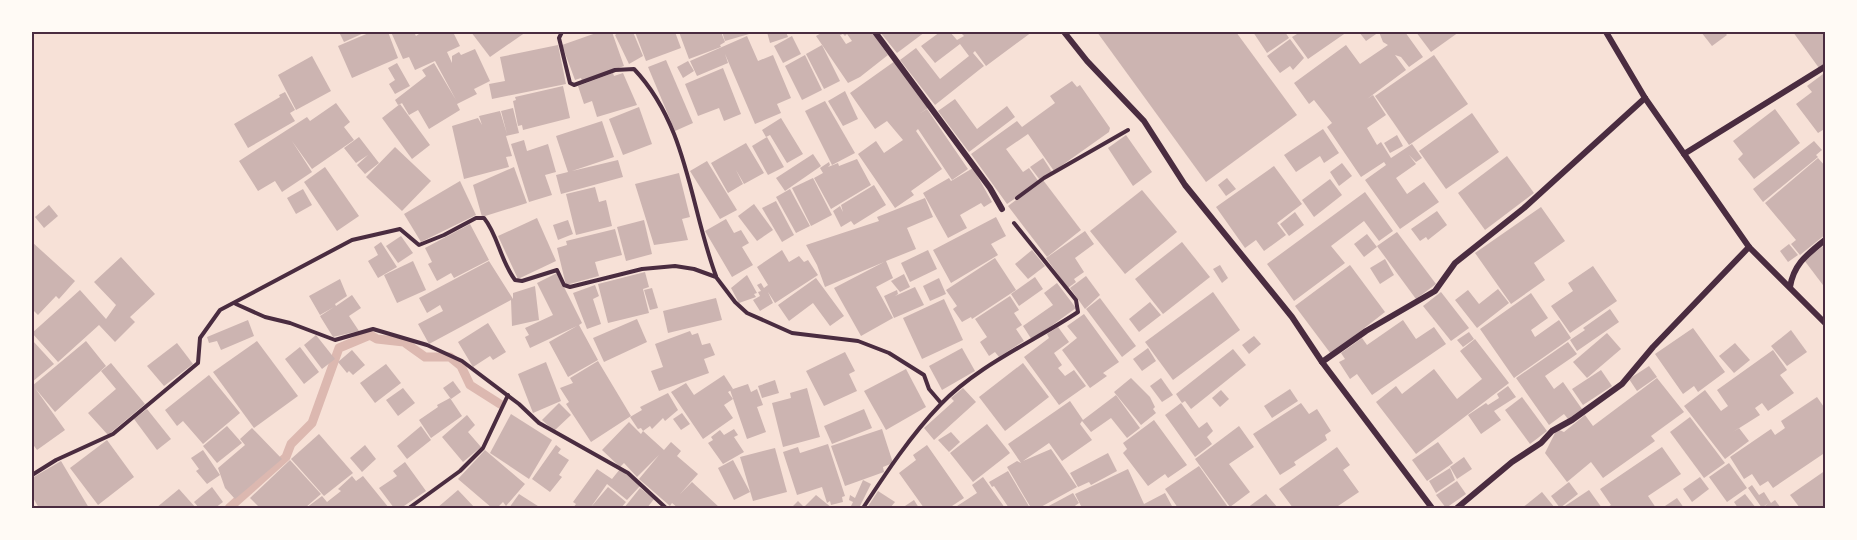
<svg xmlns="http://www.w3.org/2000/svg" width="1857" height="540" font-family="'Times New Roman',serif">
  <rect width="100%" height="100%" fill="#f7e1d7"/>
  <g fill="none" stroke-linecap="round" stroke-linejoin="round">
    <!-- stream -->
    <polyline stroke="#dcb8b0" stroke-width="9" points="229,508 286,457 291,444 312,423 339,348 370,335 377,339 404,342 425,357 450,357 461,366 470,385 500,404"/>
  </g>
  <!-- building -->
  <g fill="#ccb4b1" fill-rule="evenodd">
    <polygon points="339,32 366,32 344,42"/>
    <polygon points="371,32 388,32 398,58 352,78 338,46"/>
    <polygon points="391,32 414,32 416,36 419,34 418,32 453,32 460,46 447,52 452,63 452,56 459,52 461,55 475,49 490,81 474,89 477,94 457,104 460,110 429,129 418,110 409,115 402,103 404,102 398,105 395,100 426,76 422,70 434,63 456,100 435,61 415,70 409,57 403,59"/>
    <polygon points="471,32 526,32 490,57"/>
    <polygon points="599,32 612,32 624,66 582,81 581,78 575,80 562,45"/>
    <polygon points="619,32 633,32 643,56 629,64 615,35"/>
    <polygon points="635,32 675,32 681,48 646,61"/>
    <polygon points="679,32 721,32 725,42 720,45 721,47 689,59"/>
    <polygon points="722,32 756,32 725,41"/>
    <polygon points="767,32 786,32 788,37 770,43"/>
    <path d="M823,32H872L888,55L860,77L848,83L816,36ZM843,34L845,36L847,34L852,41L846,44L840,35Z"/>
    <polygon points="880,32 925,32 897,53"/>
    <polygon points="940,32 950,32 957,40 964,36 960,32 1032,32 986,66 975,51 973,53 984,66 935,105 900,60 916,48 940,79 969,56 960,44 935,63 921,46"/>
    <polygon points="1097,32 1236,32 1297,115 1206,182"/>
    <polygon points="1253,32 1285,32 1289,38 1267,53"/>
    <polygon points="1295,32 1347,32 1308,59 1292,37 1297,34"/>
    <polygon points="1359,32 1405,32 1423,57 1409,67 1401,57 1395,55 1406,70 1367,99 1373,95 1386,115 1367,128 1377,145 1381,142 1391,158 1412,144 1422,158 1416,162 1409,155 1416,164 1396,178 1407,194 1424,182 1439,202 1400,229 1365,180 1386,165 1384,162 1361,177 1327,127 1332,123 1314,100 1309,104 1294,83 1346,45 1360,64 1388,45 1383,42 1379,32 1366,41"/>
    <polygon points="1416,32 1459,32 1431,52"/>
    <polygon points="1701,32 1724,32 1727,35 1712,46"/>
    <polygon points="1793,32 1826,32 1826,64 1819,68"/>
    <polygon points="747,36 758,61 773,55 791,98 777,104 781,113 755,124 725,54 728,63 697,76 690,61"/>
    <polygon points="792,36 801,54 783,63 774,46"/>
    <polygon points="1290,39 1304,58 1293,70 1290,66 1280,73 1267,56"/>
    <polygon points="558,45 566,84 492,99 489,84 505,81 500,57"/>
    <polygon points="822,45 840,81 824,89 806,54"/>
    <polygon points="805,55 822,90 802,100 785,66"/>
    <polygon points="1434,55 1468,104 1409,145 1375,96"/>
    <polygon points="312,56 331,91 296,110 278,75"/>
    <polygon points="666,60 693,123 675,131 648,67"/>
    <polygon points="688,61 694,71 683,78 677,67"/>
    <polygon points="895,61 928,108 919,114 927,109 968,169 952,180 918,129 916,131 942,169 911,191 914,195 895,208 858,154 876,141 884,153 903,140 887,121 875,129 850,93"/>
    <polygon points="397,63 410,86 395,94 389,84 395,80 388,68"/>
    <polygon points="723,68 741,114 724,121 719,108 698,116 685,84"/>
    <polygon points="613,73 614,76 623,73 637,105 597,117 592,101 584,104 578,86"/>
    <polygon points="1823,74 1826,77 1826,128 1818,133 1796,104 1812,92 1807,86"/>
    <polygon points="1072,81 1077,87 1080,85 1110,128 1109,132 1054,171 1028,134 1006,149 1023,172 1029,168 1039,182 1007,204 971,154 1017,121 1022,127 1055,103 1050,96"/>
    <polygon points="563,86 570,118 523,130 522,125 518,126 513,101 516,100 515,97"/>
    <polygon points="845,91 858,119 843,126 828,101"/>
    <polygon points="285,92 295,110 290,113 295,121 248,148 234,124 280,97 279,95"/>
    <polygon points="955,99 977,129 1007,106 1015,117 969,152 938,111"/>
    <polygon points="825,101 855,153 832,165 805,111"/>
    <polygon points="336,103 350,122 344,127 354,140 312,169 292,141 312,172 282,192 275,181 258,191 239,161 307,117 310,121"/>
    <polygon points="400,104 430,145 412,159 382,118"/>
    <polygon points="639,107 652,144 623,155 609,119"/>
    <polygon points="513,108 519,133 506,136 512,156 506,157 509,167 464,179 452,126 478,118 482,125 479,116 500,111 507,134 501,111"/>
    <polygon points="1775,109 1800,143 1754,179 1738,159 1743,154 1733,141"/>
    <polygon points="1472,113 1499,152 1446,189 1419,151"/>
    <polygon points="781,118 803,154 787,163 770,135 766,137 762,130"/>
    <polygon points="602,121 614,157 572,171 618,160 623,177 561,194 556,175 568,172 556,136"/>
    <polygon points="1323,129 1339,153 1324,163 1320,156 1296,172 1284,155"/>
    <polygon points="1126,135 1152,172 1133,186 1108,148"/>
    <polygon points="1397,135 1403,146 1390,153 1384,143"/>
    <polygon points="359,137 379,163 365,174 357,165 368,155 356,163 344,148"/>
    <polygon points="767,137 784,167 768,175 752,146"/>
    <polygon points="524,140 527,151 548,144 556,172 545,175 552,195 529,202 511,144"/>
    <polygon points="1814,141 1822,150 1816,155 1818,157 1763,202 1753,189"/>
    <polygon points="746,143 764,173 744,184 736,170 743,184 728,193 711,163"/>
    <polygon points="395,147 431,181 402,211 366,177"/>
    <polygon points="813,154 821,166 785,191 776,178"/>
    <polygon points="1507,156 1534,193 1485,230 1458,193"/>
    <polygon points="1043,158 1052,172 1040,180 1030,167"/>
    <polygon points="1818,158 1826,167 1826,234 1800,255 1791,244 1796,240 1765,203"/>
    <polygon points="857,159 871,185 831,209 814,178 823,173 820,168 829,162 830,165 828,167 838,163 839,166"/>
    <polygon points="707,161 737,210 720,219 690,171"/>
    <polygon points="1342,163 1352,176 1339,186 1330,172"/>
    <polygon points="1274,166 1302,204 1277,223 1286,235 1264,251 1256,240 1245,248 1216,207"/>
    <polygon points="325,167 359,216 337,231 304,182"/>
    <polygon points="514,167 527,203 482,217 473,185"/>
    <polygon points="973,168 992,202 984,207 981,203 960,215 967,228 948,238 923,193 949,178 951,181"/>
    <polygon points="679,173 690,217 682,219 688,240 654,245 635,184"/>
    <polygon points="813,178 832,215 811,226 792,188"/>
    <polygon points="1227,178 1236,189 1226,196 1218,185"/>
    <polygon points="1330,179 1342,195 1314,217 1302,200"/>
    <polygon points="1043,180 1081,230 1047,257 1008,206"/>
    <polygon points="460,181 476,215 421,242 404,214"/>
    <polygon points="874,185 886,205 854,225 851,221 841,227 833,211 840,206 843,212 841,205"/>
    <polygon points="595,187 599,202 606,200 612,226 576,235 566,194"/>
    <polygon points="303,189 312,205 296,214 287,198"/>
    <polygon points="790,189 810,226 796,233 776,197"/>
    <polygon points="1142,190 1177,232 1125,274 1090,231"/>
    <polygon points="1365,192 1393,231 1379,241 1364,221 1331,246 1345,263 1294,301 1267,264"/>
    <polygon points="925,198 933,217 907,228 916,249 886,261 893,278 876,287 893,318 861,336 834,288 884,262 825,287 817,265 806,245 879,221 877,217"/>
    <polygon points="776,201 794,235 782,242 762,208"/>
    <polygon points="754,204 773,230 757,241 738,216"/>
    <polygon points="49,205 58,216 44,228 35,217"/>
    <polygon points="1541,207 1565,241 1534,263 1545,280 1511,304 1475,253"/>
    <polygon points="1437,211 1447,225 1428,240 1426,237 1420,241 1411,229"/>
    <polygon points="1295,212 1304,225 1289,236 1280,224"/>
    <polygon points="996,217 1006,236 991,244 998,255 951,283 933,250"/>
    <polygon points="537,218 556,261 518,279 498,236"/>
    <polygon points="726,219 734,233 741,230 749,243 742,247 753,265 732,277 705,231"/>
    <polygon points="568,220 573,234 558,240 553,225"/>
    <polygon points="644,220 652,254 626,261 617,227"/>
    <polygon points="470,224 489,260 454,278 451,273 437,281 428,264 432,262 425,248"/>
    <polygon points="615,229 622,255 595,262 599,276 566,285 557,248 567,245 566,241"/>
    <polygon points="1085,231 1094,244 1075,258 1084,272 1074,279 1076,282 1068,288 1046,258"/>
    <polygon points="1397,232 1436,284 1416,299 1377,246"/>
    <polygon points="1367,234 1377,247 1364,257 1354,244"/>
    <polygon points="401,236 413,253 398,263 386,246"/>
    <polygon points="32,242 75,281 59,299 56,296 38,315 32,309"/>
    <polygon points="381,242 397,267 378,278 368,261 378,255 374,247"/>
    <polygon points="1182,242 1210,277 1163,314 1135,279"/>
    <polygon points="1789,244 1798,255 1788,262 1780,251"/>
    <polygon points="1826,244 1826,289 1804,260"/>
    <polygon points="782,250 789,262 799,256 804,262 808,260 818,275 775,303 768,292 773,303 760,311 753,300 760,296 758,292 761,291 757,285 761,283 764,288 768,285 757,267"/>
    <polygon points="928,250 937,269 910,282 901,263"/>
    <polygon points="1032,250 1045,266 1028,279 1015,264"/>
    <polygon points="121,257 155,294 130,317 135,322 115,342 99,325 58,362 32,333 80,290 106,319 116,305 94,282"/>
    <polygon points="995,258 1016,290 972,319 971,317 962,322 953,309 957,306 946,290"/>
    <polygon points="1385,259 1394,275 1380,284 1370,268"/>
    <polygon points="413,261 426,290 397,303 384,275"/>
    <polygon points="489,261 513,299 513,293 535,286 539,320 512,326 511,300 429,344 418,324 443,311 440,305 427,313 419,298"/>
    <polygon points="1220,265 1228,278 1222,283 1213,269"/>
    <polygon points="1350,265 1385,312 1331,354 1295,306"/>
    <polygon points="1593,266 1617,301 1570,333 1551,306 1573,291 1568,283"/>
    <polygon points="645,272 649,287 643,289 649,313 608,323 598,284"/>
    <polygon points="557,273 582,323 579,325 598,360 568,377 549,342 577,326 530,348 525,337 529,335 525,328 553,315 537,283"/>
    <polygon points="904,274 910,287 900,292 891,281"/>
    <polygon points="747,275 757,293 754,294 756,297 739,303 731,288"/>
    <polygon points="1086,276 1100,295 1085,309 1070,288"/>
    <polygon points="1035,277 1043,289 1019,306 1011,294"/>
    <polygon points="816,278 844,316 830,326 813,303 789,321 778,305"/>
    <polygon points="939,278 946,294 930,301 923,286"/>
    <polygon points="340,279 347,296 335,304 336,306 352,295 361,308 349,316 359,331 333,337 320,316 334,307 320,315 309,296"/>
    <polygon points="1057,283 1076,308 1032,340 1023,326 1053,305 1044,293"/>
    <polygon points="595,285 599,296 593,299 601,324 587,329 573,293"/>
    <polygon points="915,287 924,305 894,318 884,296 897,290 898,294 895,296"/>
    <polygon points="652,288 658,308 650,310 644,290"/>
    <polygon points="1498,289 1509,303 1477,328 1455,300 1468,290 1479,304"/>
    <polygon points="1213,292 1240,330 1173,380 1145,342"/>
    <polygon points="1441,292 1469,328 1451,341 1423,306"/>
    <polygon points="1531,293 1548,318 1531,330 1535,337 1559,320 1571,338 1514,378 1480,329"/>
    <polygon points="1010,296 1019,310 1014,313 1022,325 1016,329 1024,341 999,357 995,352 989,356 980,342 987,337 975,319"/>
    <polygon points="716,298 722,320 668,333 663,311"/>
    <polygon points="1100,298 1136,346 1122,357 1086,309"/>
    <polygon points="944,299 963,340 922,359 903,318"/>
    <polygon points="1150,302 1161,315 1139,332 1129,319"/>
    <polygon points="1610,309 1619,322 1577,351 1570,340 1585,330 1583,328"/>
    <polygon points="1084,314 1119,362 1103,373 1107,376 1090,388 1062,350 1077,338 1067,326"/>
    <polygon points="637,319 647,342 604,362 593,338"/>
    <polygon points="248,320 254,336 221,350 217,341 209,343 207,337"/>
    <polygon points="1403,320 1416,339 1434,327 1446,344 1372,395 1357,374 1350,379 1339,362 1345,359 1341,353 1362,338 1367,345"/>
    <polygon points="488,323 506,352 493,360 490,356 473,367 458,342"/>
    <polygon points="1058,327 1069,342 1054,353 1062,365 1058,368 1065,376 1074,370 1086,386 1059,405 1024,357 1049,338 1047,334"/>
    <polygon points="1693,328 1725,372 1698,392 1694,386 1683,394 1655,354"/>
    <polygon points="1791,330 1807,352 1787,366 1771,346"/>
    <polygon points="690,331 692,335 698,333 702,345 710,343 715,355 704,359 709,373 659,391 651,371 663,367 655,344"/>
    <polygon points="1469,332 1474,339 1463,347 1457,340"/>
    <polygon points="1607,333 1621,349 1587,378 1573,362"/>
    <polygon points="316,335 335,359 322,369 304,345"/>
    <polygon points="1254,336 1261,344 1249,354 1242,345"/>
    <polygon points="1475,339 1509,383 1416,454 1376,402 1396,386 1402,394 1434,369 1457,399 1482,379 1460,351"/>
    <polygon points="33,341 54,364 32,382 32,343"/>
    <polygon points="86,341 106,366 55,412 35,388 65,430 37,450 32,443 32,386"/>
    <polygon points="257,341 298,396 254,428 213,372"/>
    <polygon points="1568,342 1577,354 1545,376 1554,389 1563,382 1582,409 1568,419 1564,414 1549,425 1516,378"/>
    <polygon points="177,343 193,364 164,386 147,366"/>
    <polygon points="1735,343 1750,360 1734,373 1719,356"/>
    <polygon points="300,347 319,372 304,384 285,359"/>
    <polygon points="962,348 975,371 942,390 929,366"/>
    <polygon points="1148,348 1156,361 1142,371 1133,359"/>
    <polygon points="1233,349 1246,365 1191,409 1185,401 1182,403 1176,394"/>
    <polygon points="352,350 365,365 353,375 349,371 347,373 338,362"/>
    <polygon points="1773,350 1787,370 1780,375 1794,393 1768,411 1762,403 1755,408 1760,415 1733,432 1739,428 1749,441 1725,459 1684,406 1705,390 1721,411 1728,406 1717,390"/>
    <polygon points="845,352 855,371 849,374 857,391 824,406 806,371"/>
    <polygon points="598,361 631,416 591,442 566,404 569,402 560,388 573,383 570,378"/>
    <polygon points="546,362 561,401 533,413 518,374"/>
    <polygon points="111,363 145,404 108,435 88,413 116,389 101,371"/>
    <polygon points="1023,363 1049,397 1005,431 979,397"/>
    <polygon points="386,364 401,383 375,403 360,383"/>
    <polygon points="1649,366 1657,377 1637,391 1629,379"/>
    <polygon points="906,369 926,407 886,430 864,391"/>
    <polygon points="1601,370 1612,386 1583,405 1572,389"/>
    <polygon points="209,375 240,413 203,444 183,421 177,426 165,410"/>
    <polygon points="724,375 733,389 728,392 733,399 724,405 733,418 703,439 671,392 686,383 694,395"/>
    <polygon points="1131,378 1150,397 1155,407 1153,409 1156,413 1141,425 1114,392"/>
    <polygon points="1161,378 1173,395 1162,402 1150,386"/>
    <polygon points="1657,378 1684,412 1651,436 1655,441 1603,478 1591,462 1567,482 1545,453 1557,429 1564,432 1585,415 1593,426"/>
    <polygon points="775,380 779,393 762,398 758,386"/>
    <polygon points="453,381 461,392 451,399 443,388"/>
    <polygon points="748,384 751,392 757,389 763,405 757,407 766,432 747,439 730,390"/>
    <polygon points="1508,386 1516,397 1494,411 1501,420 1481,434 1468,415 1486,403 1488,405 1499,398 1497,394"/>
    <polygon points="403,388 415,403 398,416 386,400"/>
    <polygon points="807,388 820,437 783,447 772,403 791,398 790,393"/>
    <polygon points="963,388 976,402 934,440 924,428 954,401 951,398"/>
    <polygon points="1290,389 1298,401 1272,418 1264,406"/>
    <polygon points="1221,390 1229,399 1220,407 1212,398"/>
    <polygon points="668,393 678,410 665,421 663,418 652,429 650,426 643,431 664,450 671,442 681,451 677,456 698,474 680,494 692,482 720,508 678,508 672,503 670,506 639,479 659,455 637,477 624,463 620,467 602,450 629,422 641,434 643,431 641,428 638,429 630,417 642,410 640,407"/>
    <polygon points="1116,395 1140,428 1127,438 1111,418 1091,432 1082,421 1080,424 1092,440 1062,461 1049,443 1023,461 1051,449 1077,487 1039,508 1031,508 1007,467 1017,461 1021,463 1008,444 1070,401 1083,420"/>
    <polygon points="1522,397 1547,431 1530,444 1505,410"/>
    <polygon points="1817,397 1826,410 1826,452 1773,488 1768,481 1760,486 1752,474 1744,479 1730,457 1771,429 1775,435 1785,428 1781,421"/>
    <polygon points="450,398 462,416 431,438 419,420 438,407 437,405"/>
    <polygon points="559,403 571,415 554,431 542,420"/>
    <polygon points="1181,403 1199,428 1207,422 1213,431 1207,437 1212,444 1195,457 1165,415"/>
    <polygon points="1301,403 1309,414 1317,409 1331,431 1325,435 1327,440 1294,462 1296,465 1280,475 1253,434"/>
    <polygon points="147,409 171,439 157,450 134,419"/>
    <polygon points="864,409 872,428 832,444 824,426"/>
    <polygon points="682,413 690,424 681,430 673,419"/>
    <polygon points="511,414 552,440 529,479 490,453"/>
    <polygon points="467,415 475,425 468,432 481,447 463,462 442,437"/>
    <polygon points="1690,417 1725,463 1704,478 1670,432"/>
    <polygon points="1154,420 1187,465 1168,478 1165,474 1148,486 1123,453 1127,449 1123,443"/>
    <polygon points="987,424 1010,453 973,482 950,453"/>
    <polygon points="227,426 242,443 217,463 203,446"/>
    <polygon points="421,426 431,440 407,459 397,446"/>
    <polygon points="1239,426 1254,447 1229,464 1250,492 1230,507 1195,459"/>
    <polygon points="252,428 282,459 235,499 225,488 218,468 245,445 240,439"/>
    <polygon points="734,429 738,435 734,437 744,452 723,464 708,443 713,440 711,437 720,430 724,435"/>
    <polygon points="882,429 893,463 883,467 884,472 845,486 831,446"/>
    <polygon points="951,432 960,442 949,452 938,440"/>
    <polygon points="319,434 353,473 324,496 291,459"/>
    <polygon points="107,440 134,477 98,505 70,468"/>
    <polygon points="1438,442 1453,463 1427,481 1412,460"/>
    <polygon points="828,444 845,496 842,497 843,502 831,505 830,501 827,503 822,487 797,495 783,452 798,447 800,453"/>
    <polygon points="365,445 376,459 362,472 350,458"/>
    <polygon points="556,445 561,449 558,453 569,460 559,475 562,477 550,492 532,479"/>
    <polygon points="927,445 964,498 949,508 924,508 899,473 916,460 913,455"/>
    <polygon points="1337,447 1350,465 1343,470 1359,492 1335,508 1293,508 1279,489"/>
    <polygon points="1662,447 1681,474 1648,496 1656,508 1606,508 1611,505 1600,489"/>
    <polygon points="775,448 787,492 753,501 740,457"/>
    <polygon points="203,450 220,475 207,484 196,471 199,469 191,458"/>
    <polygon points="485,450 525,484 506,506 503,502 497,508 492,508 458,479"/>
    <polygon points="1108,453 1117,471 1091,485 1089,482 1078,487 1070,473"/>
    <polygon points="1464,457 1472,469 1457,479 1450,467"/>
    <polygon points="290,460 321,494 305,508 260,508 250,498"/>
    <polygon points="733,460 750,492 734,500 718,468"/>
    <polygon points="61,461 89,508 39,508 32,496 32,478"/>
    <polygon points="405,462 426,491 401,508 394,508 379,488 397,476 393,471"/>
    <polygon points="1729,463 1747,488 1727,502 1709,477"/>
    <polygon points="1199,466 1228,507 1226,508 1178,508 1165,489"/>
    <polygon points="1450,468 1455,480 1436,493 1429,481"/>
    <polygon points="597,469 612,479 620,469 640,486 627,500 607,484 591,507 608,487 626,502 621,508 573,508 576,504 573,502"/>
    <polygon points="1128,469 1144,504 1165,493 1173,508 1082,508 1075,494"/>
    <polygon points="1826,470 1826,508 1800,508 1790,495"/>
    <polygon points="1008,471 1030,508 1009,508 994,486 992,487 989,482"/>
    <polygon points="352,476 356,481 363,476 389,508 306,508 322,496 327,502 341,491 338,489"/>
    <polygon points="983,477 1005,508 954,508 977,493 972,485"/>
    <polygon points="1700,477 1709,489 1692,502 1683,489"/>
    <polygon points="863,480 871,484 859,508 850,508 853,502 849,500 850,495 855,498"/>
    <polygon points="1457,481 1466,494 1446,508 1436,495"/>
    <polygon points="1569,482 1578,494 1560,508 1551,496"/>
    <polygon points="1752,485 1759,495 1764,492 1771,503 1775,500 1781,508 1763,508 1768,503 1762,508 1748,488"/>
    <polygon points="212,487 223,502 215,508 199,508 194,502"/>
    <polygon points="640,488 654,499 647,508 624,508"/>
    <polygon points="179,489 196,508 156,508"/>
    <polygon points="458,490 475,508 437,508"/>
    <polygon points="1589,490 1602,508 1566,508 1565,506"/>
    <polygon points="878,491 895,502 890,508 867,508"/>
    <polygon points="1542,492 1555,508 1522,508"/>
    <polygon points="1073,493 1079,503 1072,508 1045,508"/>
    <polygon points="519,494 541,508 509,508"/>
    <polygon points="1266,494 1278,508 1247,508"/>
    <polygon points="1745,494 1756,508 1738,508 1734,502"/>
    <polygon points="816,495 832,508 791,508 798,501 804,507"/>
    <polygon points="1677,498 1684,508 1662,508"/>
    <polygon points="914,500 919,508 907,508 905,506"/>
  </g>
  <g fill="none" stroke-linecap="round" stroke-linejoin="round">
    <!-- path -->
    <g stroke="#4a2c40" stroke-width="4">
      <path d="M562,32L559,38L570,83L574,85L615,70L634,69C688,126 690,207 716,276"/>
      <polyline points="1017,198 1044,178 1128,130"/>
      <polyline points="236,304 265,317 290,323 335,340 373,329 427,345 462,361 519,404 539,423 628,473 666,508"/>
      <path d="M32,475L56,460L113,434L198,363L200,338L220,310L352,240L400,229L419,245L444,235L476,218H484C498,235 500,260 515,280L522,281L557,270L564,285L570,287L642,269L675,266L694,269L716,277L735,302L747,313L792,333L858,341L889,353L924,375L929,389L941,403"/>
      <polyline points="409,508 460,471 483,448 508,395"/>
      <path d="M863,508C886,473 911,435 940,405C978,365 1033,342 1078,312L1076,300L1014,223"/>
    </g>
    <!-- minor -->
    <g stroke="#4a2c40" stroke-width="6">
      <polyline points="875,32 990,188 1002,209"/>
      <polyline points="1064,32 1087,61 1144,121 1185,185 1292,317 1322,362 1432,508"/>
      <polyline points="1606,32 1645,98 1749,247 1826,324"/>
      <polyline points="1684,154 1826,66"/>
      <path d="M1790,287C1794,263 1808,254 1826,239"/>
      <polyline points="1322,362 1366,331 1435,291 1455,263 1524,208 1645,98"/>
      <polyline points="1457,508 1512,462 1541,443 1552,431 1572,420 1622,384 1653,347 1749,247"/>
    </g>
  </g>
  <!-- border -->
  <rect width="1857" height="540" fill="none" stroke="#fffaf5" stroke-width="66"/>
  <rect x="33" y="33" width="1791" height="474" fill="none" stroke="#4a2c40" stroke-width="2"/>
</svg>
